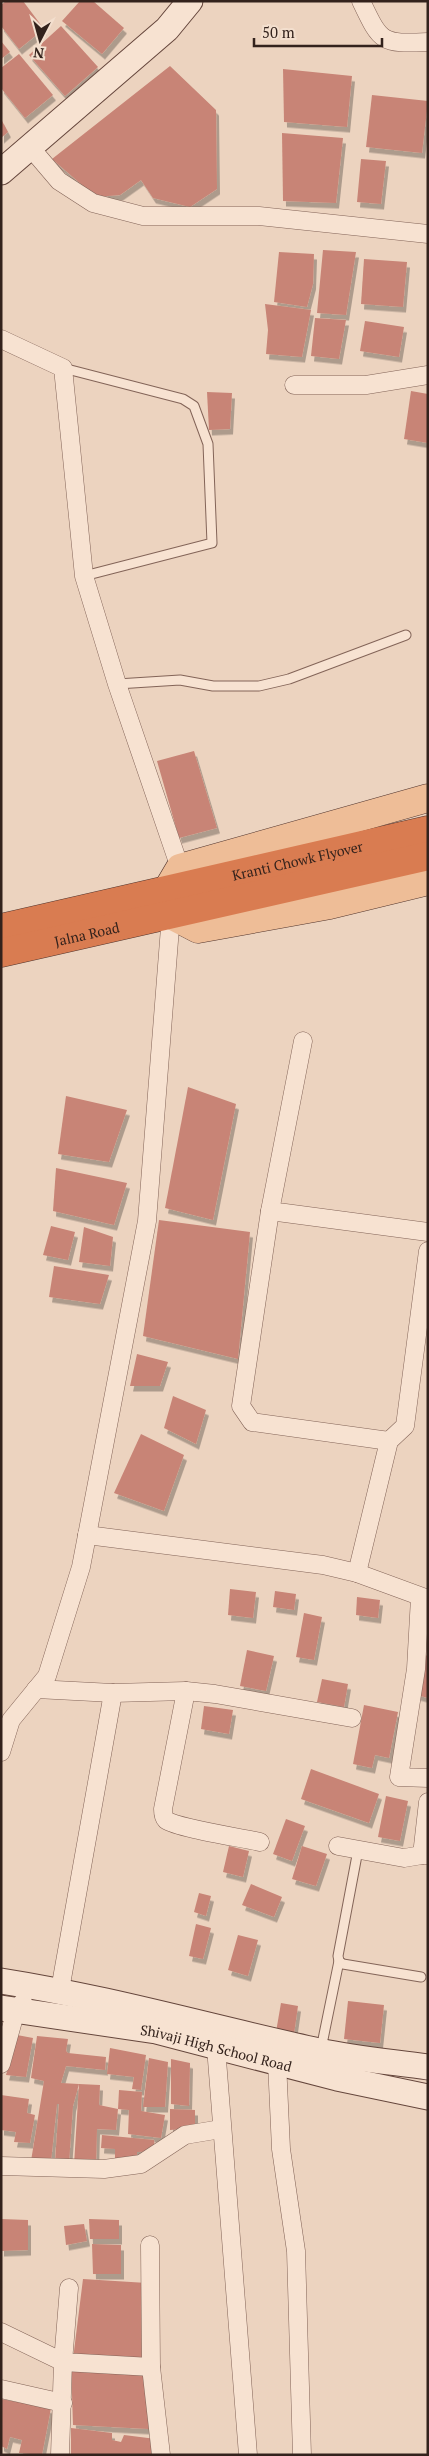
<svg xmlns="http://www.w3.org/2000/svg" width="429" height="2456" font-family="'PT Serif',serif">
  <defs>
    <filter id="shadow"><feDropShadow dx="3" dy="5.5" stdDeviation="0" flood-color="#0004"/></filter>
  </defs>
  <rect width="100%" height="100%" fill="#ecd3bf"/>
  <!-- building -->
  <g fill="#c88476" filter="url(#shadow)">
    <polygon points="6,1 23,1 44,29 19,49 1,26 1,5"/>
    <polygon points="80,1 93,1 124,28 102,54 62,21"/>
    <polygon points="61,26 98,67 65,96 29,55"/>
    <polygon points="1,41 10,52 1,59"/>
    <polygon points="19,54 53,95 25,118 1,88 1,68"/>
    <polygon points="170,66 216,110 217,189 190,207 153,198 141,180 120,195 96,197 52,159"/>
    <polygon points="283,69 352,76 347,127 284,122"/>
    <polygon points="372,95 428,101 422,153 366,147"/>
    <polygon points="1,119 8,132 1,138"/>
    <polygon points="282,133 343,138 336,203 283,201"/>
    <polygon points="361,159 386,161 381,204 357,202"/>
    <polygon points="323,250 356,252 346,315 317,313"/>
    <polygon points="279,252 314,254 313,284 307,307 274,302"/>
    <polygon points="364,259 407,262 403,307 361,304"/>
    <polygon points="265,304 311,310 302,357 266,354 268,330"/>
    <polygon points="315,318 346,320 339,359 311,356"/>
    <polygon points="365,321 404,327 399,357 360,351"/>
    <polygon points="411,391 428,394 428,443 404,439"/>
    <polygon points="207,392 232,393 230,429 209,430"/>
    <polygon points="194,751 217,828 179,838 157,761"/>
    <polygon points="188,1087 236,1104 213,1220 165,1208"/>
    <polygon points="66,1096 127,1110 109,1162 58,1154"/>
    <polygon points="56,1168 127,1183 114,1225 53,1211"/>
    <polygon points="159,1220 250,1232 238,1359 143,1336"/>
    <polygon points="51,1226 75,1232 68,1260 43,1255"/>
    <polygon points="84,1227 113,1237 110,1266 79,1262"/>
    <polygon points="54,1266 109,1275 100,1304 49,1297"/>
    <polygon points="137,1354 168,1362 160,1386 130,1386"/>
    <polygon points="173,1396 206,1410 196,1444 164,1428"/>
    <polygon points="141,1434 184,1455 164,1511 114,1493"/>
    <polygon points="230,1589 256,1592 253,1618 228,1615"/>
    <polygon points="275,1591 296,1594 294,1610 273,1607"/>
    <polygon points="357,1597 380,1600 378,1618 356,1615"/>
    <polygon points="304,1613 322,1617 314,1660 296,1657"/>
    <polygon points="247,1650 274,1656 266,1691 240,1686"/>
    <polygon points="425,1655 428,1656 428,1698 417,1695"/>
    <polygon points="322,1679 348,1684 344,1707 317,1702"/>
    <polygon points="364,1705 398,1712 389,1758 375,1755 372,1768 353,1764"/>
    <polygon points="204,1706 233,1710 229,1734 201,1729"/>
    <polygon points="311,1769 379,1794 369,1823 301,1799"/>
    <polygon points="386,1796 408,1801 400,1841 378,1837"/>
    <polygon points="286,1819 305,1826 292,1861 273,1854"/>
    <polygon points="229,1846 249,1851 243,1877 223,1872"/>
    <polygon points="302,1846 327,1854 316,1886 292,1879"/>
    <polygon points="251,1884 282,1897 274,1917 242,1905"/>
    <polygon points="199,1893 211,1896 206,1916 194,1912"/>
    <polygon points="196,1924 211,1928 203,1959 189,1956"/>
    <polygon points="238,1935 258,1940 248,1976 228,1970"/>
    <polygon points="348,2001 384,2005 380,2043 344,2039"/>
    <polygon points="281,2003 298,2006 294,2034 276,2032"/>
    <polygon points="17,2035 33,2038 26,2077 6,2075"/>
    <polygon points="37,2036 68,2039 66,2051 68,2053 106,2057 105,2070 66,2066 61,2083 79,2084 100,2085 99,2105 118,2109 116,2130 97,2129 96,2165 74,2165 79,2084 73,2106 69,2163 55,2161 59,2104 57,2104 51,2162 31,2161 44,2081 31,2078"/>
    <polygon points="110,2048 146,2055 141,2090 132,2089 134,2077 107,2074"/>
    <polygon points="149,2058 168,2062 165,2107 143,2107"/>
    <polygon points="171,2059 190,2063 189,2106 171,2104"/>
    <polygon points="119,2090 142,2092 141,2111 165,2115 161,2138 128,2134 129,2110 118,2109"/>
    <polygon points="1,2095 29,2099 27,2113 35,2115 30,2143 14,2142 16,2132 1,2130"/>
    <polygon points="170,2109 195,2110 195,2128 170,2130"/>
    <polygon points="102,2135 154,2140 155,2151 137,2152 137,2159 115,2163 115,2149 101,2148"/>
    <polygon points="1,2219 28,2220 28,2250 1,2251"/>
    <polygon points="89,2219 119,2220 119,2239 90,2239"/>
    <polygon points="84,2224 87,2241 66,2245 64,2226"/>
    <polygon points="92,2244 121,2245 121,2274 93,2274"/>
    <polygon points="83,2279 147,2283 146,2363 73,2359"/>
    <polygon points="71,2365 146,2370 149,2429 73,2425"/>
    <polygon points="1,2399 51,2408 42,2455 19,2453 22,2440 10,2437 7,2449 1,2446"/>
    <polygon points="71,2428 112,2433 112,2440 121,2442 124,2435 156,2439 155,2455 71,2455"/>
  </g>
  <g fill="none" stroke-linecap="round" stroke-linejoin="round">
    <!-- lane casing -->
    <g stroke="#836458" stroke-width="11">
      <g id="lane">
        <polyline points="63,368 183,399 194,406 208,444 212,543 84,576"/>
        <polyline points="117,684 180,680 213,686 259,686 289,679 406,635"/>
        <polyline points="358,1850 338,1956 339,1961 343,1964 421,1977"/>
        <polyline points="321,2049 339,1961"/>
      </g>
    </g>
    <!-- street casing -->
    <g stroke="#836458" stroke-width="19">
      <g id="street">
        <path d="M361,1C381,43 381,44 428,42"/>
        <polyline points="30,147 59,181 93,203 143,216 259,216 428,234"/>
        <polyline points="1,339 63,368 84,576 117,684 180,868"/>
        <polyline points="294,385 366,385 428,375"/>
        <polyline points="303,1041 270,1211 428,1232"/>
        <polyline points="270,1211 241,1406 252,1422 389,1441"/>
        <polyline points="87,1535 323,1565 357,1573 428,1599"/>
        <polyline points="357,1573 389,1441 405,1426 428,1251"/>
        <polyline points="420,1598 416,1669 399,1777 428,1778"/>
        <polyline points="36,1689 113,1693 186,1691 215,1694 352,1718"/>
        <path d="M186,1691L163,1809C163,1812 163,1817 166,1820C177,1828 243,1838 260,1842"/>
        <polyline points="1,1752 11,1720 47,1676 81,1567 147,1221 171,915"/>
        <polyline points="428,1802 422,1855 428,1855"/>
        <polyline points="338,1846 404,1858 422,1855"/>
        <polyline points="60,1990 113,1693"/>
        <polyline points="216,2047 248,2455"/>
        <polyline points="277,2062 281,2149 296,2251 302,2455"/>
        <polyline points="1,2064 16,2010 23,2002"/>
        <polyline points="1,2166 104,2169 141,2164 185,2135 221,2129"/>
        <polyline points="150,2245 151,2367 161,2455"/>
        <polyline points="69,2288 63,2362 151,2367"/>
        <polyline points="1,2332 63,2362 60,2455"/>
        <polyline points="1,2389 63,2403"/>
      </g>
    </g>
    <!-- secondary casing -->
    <g stroke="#65463c" stroke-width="27">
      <g id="secondary">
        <polyline points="1,172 167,29 190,1"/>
        <path d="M1,1981C109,1998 213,2028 319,2051C355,2059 392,2062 428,2067"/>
        <path id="s1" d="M1,2008L156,2031L337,2078L428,2097"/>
      </g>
    </g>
    <!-- primary casing -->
    <g stroke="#51342d" stroke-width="29">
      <g id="primary">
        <polyline points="167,890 180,868 428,798"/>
        <polyline points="171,915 198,929 330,905 428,881"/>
      </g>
    </g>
    <!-- highway casing -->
    <g stroke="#51342d" stroke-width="29">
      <g id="highway">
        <path id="s2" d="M1,928L428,830"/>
        <path id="s3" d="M1,953L428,856"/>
      </g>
    </g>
    <!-- lane -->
    <use href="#lane" stroke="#f7e2d1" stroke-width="9"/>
    <!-- street -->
    <use href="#street" stroke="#f7e2d1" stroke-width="18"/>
    <!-- secondary -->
    <use href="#secondary" stroke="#f7e2d1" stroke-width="25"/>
    <!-- primary -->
    <use href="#primary" stroke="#eebd97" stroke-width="28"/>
    <!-- highway -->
    <use href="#highway" stroke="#d97c51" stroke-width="28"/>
  </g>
  <g text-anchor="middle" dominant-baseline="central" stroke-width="4" stroke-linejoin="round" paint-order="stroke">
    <!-- street labels -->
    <g font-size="14" fill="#33221c" stroke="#f3dfce">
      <text stroke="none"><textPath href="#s2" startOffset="304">Kranti Chowk Flyover</textPath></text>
      <text stroke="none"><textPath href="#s3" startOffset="88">Jalna Road</textPath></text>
      <text stroke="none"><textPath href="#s1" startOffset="219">Shivaji High School Road</textPath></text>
    </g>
  </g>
  <!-- border -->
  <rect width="429" height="2456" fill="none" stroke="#33221c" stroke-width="5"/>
  <!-- north arrow -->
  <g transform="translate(40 40) rotate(186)" stroke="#f3dfce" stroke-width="4" paint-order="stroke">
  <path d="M0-4L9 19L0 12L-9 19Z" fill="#33221c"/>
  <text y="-8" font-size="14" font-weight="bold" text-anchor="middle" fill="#33221c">N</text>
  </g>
  <!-- scale -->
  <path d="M254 38v8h128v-8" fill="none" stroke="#33221c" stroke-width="2.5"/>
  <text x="262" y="38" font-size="15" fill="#33221c" stroke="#f3dfce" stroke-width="4" paint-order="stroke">50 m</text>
</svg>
